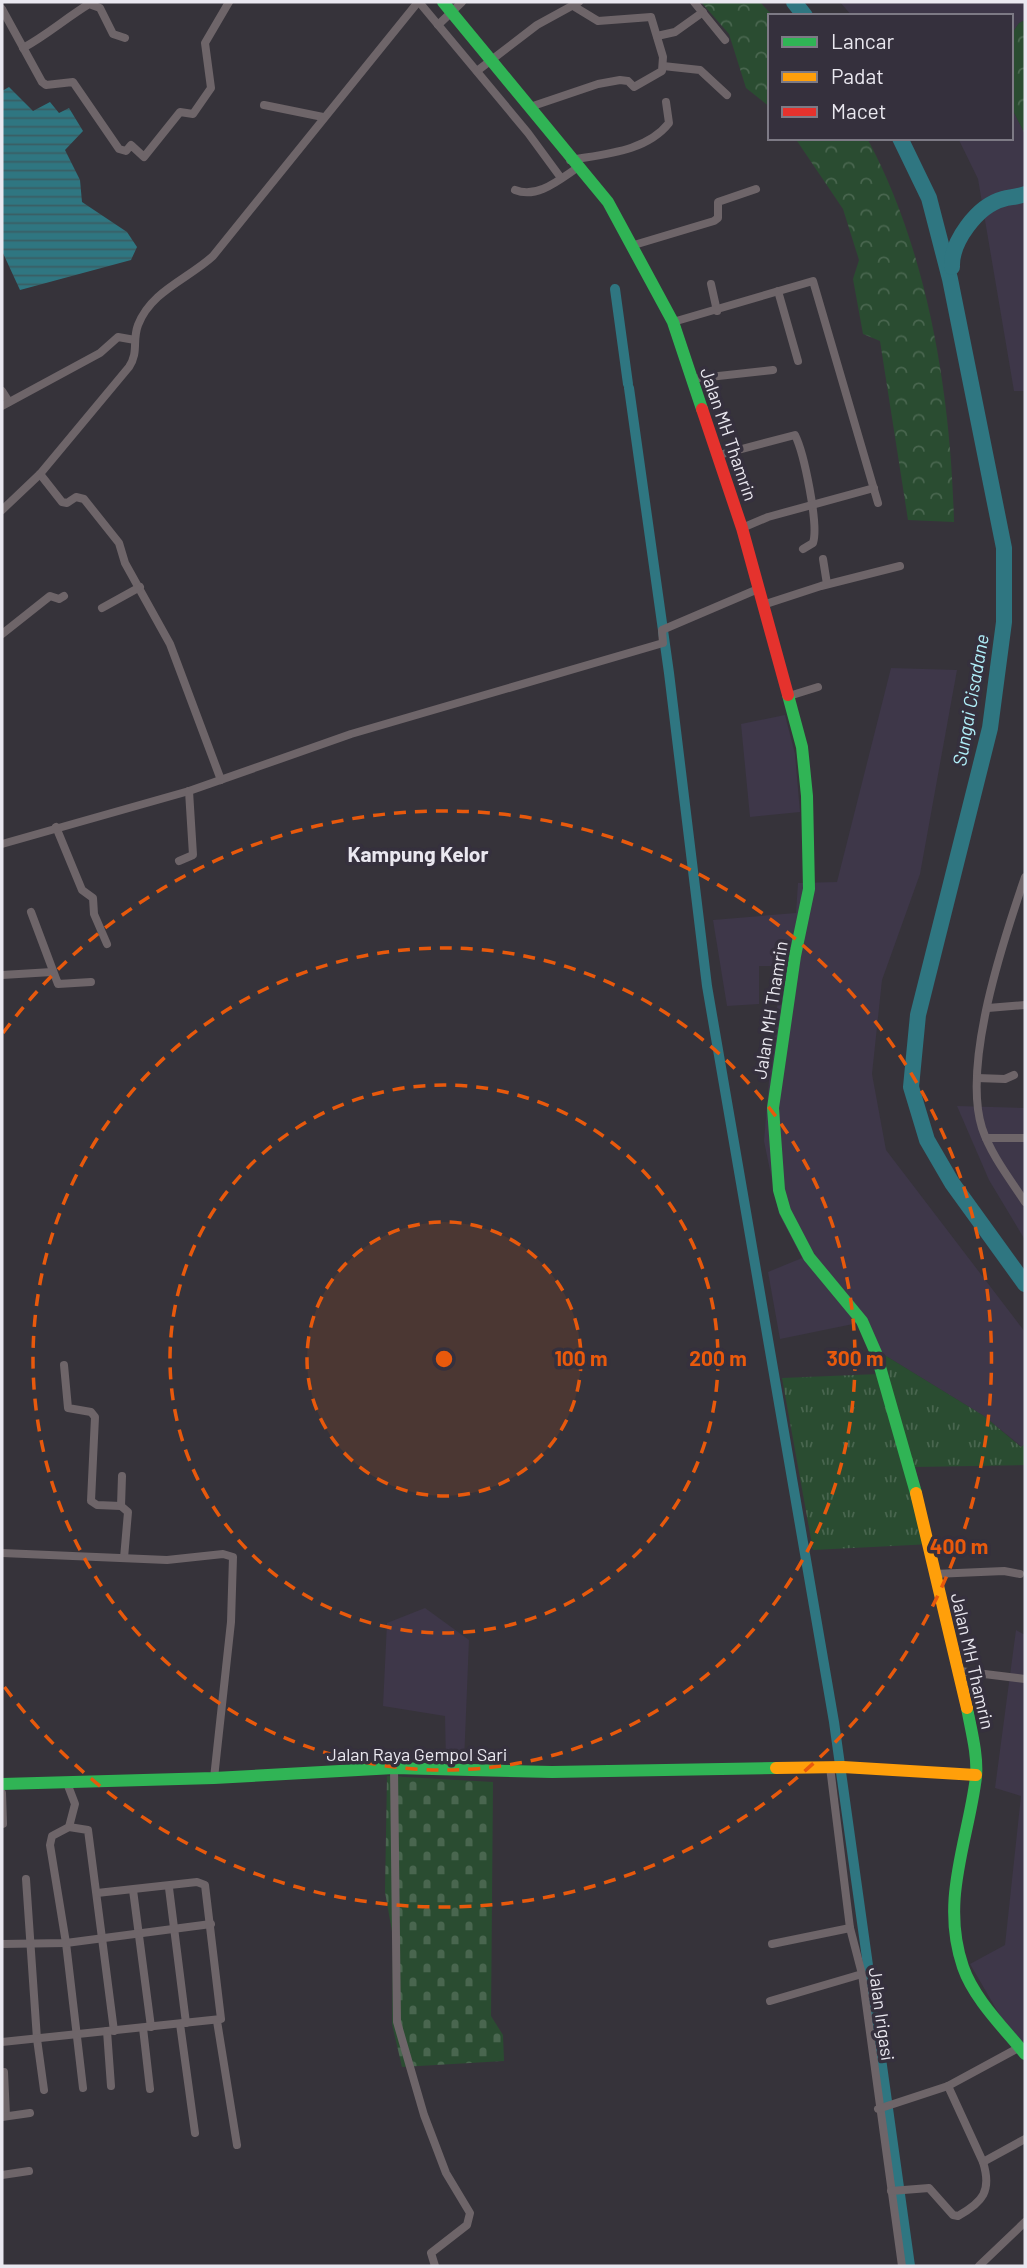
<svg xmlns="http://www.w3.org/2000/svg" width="1027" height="2268" font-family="Barlow,sans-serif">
  <defs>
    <pattern id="grass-tufts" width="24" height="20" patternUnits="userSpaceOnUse" patternTransform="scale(1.75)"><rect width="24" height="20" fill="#2a4c31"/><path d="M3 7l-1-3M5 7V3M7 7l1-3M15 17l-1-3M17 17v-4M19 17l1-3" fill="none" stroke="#49664f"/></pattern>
    <pattern id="forest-crowns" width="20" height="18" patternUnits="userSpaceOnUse" patternTransform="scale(1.75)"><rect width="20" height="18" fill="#2a4c31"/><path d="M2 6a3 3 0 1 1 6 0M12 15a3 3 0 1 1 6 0" fill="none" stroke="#49664f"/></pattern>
    <pattern id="cemetery-stones" width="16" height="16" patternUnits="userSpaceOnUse" patternTransform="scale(1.75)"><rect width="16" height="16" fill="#2a4c31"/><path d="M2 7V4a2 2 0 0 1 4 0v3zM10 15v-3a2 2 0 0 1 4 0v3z" fill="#49664f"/></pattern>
    <pattern id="water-rules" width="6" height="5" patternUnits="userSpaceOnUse" patternTransform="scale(1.75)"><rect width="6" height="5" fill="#2f7681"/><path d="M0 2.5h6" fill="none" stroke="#3a5e64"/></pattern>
  </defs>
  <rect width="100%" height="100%" fill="#36333a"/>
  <!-- built -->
  <g fill="#3e3749">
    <polygon points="840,2 1025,2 1025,20 1019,23 1011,35 1011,16 852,16"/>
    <polygon points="1011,107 1025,134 1025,391 1014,391 978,179 958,138 1011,138"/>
    <polygon points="891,668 957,670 920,874 882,980 872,1074 886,1150 1025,1332 1025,1444 1022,1447 984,1416 873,1348 858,1323 780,1339 768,1272 802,1258 779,1214 764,1141 773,1032 784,966 759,966 759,1004 727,1006 713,920 796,913 798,883 837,882"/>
    <polygon points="785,715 795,754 800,812 750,817 741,724"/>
    <polygon points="957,1106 1025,1108 1025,1240 989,1180"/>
    <polygon points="425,1608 469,1640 464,1762 446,1762 445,1716 383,1706 387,1623"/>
    <polygon points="1016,1630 1025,1635 1025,2049 1009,2031 970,1964 1005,1945 1021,1796 995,1788"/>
  </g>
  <!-- grass -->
  <polygon fill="url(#grass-tufts)" points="873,1348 984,1416 1021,1447 1025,1444 1025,1465 915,1467 932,1544 813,1550 782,1378 878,1374"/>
  <!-- forest -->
  <g fill="url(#forest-crowns)">
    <polygon points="701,2 760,2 773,16 770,16 770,107 746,88 729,34"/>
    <polygon points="1025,20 1025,134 1011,107 1011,35 1019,23"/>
    <path d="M795,138H867C928,251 951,395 954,522L908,520L880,341L863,334L853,279L859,260L843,209Z"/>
  </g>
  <!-- cemetery -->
  <polygon fill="url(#cemetery-stones)" points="387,1776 493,1782 491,2016 503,2035 504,2061 402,2067 392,2024 393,1937 385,1892"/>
  <!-- water -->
  <polygon fill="url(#water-rules)" points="9,87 33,111 50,102 59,113 69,108 83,131 65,150 80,180 82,202 127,232 137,247 131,260 20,290 2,251 2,91"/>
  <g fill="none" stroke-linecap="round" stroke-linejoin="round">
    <!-- canal -->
    <g stroke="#2f7681" stroke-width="10">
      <polyline points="615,289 628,384"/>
      <polyline points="629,388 669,673 707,986 834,1722 910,2266"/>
    </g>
    <!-- river -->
    <g stroke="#2f7681" stroke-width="16">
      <polyline points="794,2 805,16"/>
      <polyline points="900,138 929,198 950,279 1004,548 1004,622 990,728 918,1015 911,1087 927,1140 952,1183 1025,1284"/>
      <path d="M952,267C951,242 977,206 1003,199C1010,197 1018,197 1025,194"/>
    </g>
    <!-- street -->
    <g stroke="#6e6569" stroke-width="8">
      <polyline points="419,2 528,133 561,178"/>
      <polyline points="694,2 725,40"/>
      <polyline points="2,9 42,82 46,85 73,82 119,149 126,151 131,145 144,157 180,112 193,114 211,88 205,43 229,2"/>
      <polyline points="438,25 462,2"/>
      <polyline points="657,36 675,32 703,12"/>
      <path d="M23,48C47,35 66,18 89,4L100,8L113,34L125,38"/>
      <polyline points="663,66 700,70 727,95"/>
      <polyline points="477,71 537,25 579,2"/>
      <polyline points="264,105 323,117"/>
      <polyline points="530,107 598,84 620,80 628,81 634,87 662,71 663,57 651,17 598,21 575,7"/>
      <path d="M570,160C604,154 646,152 669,123L666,102"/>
      <path d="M515,190C537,199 559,180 577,168"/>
      <polyline points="634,245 714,221 718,218 718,202 756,189"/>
      <polyline points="711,284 717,311"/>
      <polyline points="778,291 798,361"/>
      <polyline points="673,322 813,281 878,503"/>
      <polyline points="691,379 773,370"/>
      <polyline points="2,391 9,402"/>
      <polyline points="2,406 100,353 118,337 135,340"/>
      <path d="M719,455L795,435C804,453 819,525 813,543L803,549"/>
      <polyline points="40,474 62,502 67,503 76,497 84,499 119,543 125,563 170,644 221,780"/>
      <path d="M2,510L40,474L129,367C139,352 132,341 138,325C151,291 188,279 213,256L418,2"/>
      <polyline points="742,528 768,517 874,488"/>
      <polyline points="823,559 827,584"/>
      <polyline points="763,605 821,586 900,566"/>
      <polyline points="102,608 140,587"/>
      <polyline points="2,634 50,596 59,599 64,596"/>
      <polyline points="789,696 818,687"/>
      <polyline points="56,827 82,890 93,898 94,914 107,944"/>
      <polyline points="2,844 189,791 351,734 663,643 662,630 758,589"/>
      <polyline points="179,861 193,855 189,791"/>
      <path d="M1025,877C1003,941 962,1064 982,1128C991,1155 1010,1179 1025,1202"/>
      <polyline points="31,912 58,984 91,982"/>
      <polyline points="2,975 52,972"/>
      <polyline points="988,1008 1025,1005"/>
      <polyline points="977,1078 1005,1079 1014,1075"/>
      <polyline points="986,1138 1025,1138"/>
      <polyline points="64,1365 68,1408 91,1412 95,1417 91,1501 97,1505 121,1506"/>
      <polyline points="122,1476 121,1506 128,1512 124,1558"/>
      <polyline points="2,1553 167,1560 223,1554 233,1557 231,1622 214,1778"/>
      <polyline points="934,1574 1004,1571 1020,1574"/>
      <polyline points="960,1671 1025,1679"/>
      <polyline points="830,1767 850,1928 862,1974 902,2266"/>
      <polyline points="394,1768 397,2022 424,2115 446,2173 470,2213 467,2225 431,2253 435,2266"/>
      <polyline points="67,1783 75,1804 69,1827 52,1836 50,1845 66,1943 83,2088"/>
      <polyline points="2,1793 3,1824"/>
      <polyline points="69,1827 88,1830 114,2031"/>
      <polyline points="26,1879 37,2039 44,2090"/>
      <polyline points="169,1888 186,2023"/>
      <polyline points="133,1890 151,2027"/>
      <polyline points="2,1944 66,1943 211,1924"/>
      <polyline points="772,1944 850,1928"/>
      <polyline points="770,2001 862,1974"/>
      <polyline points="217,2021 237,2145"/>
      <polyline points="180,2024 195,2133"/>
      <polyline points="143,2028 150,2089"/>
      <polyline points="107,2031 111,2086"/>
      <polyline points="2,2042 221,2019 205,1885 197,1882 97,1893"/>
      <polyline points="4,2072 6,2116"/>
      <polyline points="948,2086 983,2162"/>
      <polyline points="878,2109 948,2086 1020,2047"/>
      <polyline points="2,2117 30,2113"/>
      <polyline points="2,2175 29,2171"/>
      <path d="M891,2191L929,2188L953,2215L958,2216C983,2202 992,2191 983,2162L1025,2139"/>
      <polyline points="979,2266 1025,2222"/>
    </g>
    <!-- fast -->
    <g stroke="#30b455" stroke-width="12">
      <polyline points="443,2 608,202 673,322 702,409"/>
      <polyline points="788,695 802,747 807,796 809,889 795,956 773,1108 779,1190 785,1211 809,1257 862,1321 876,1353 916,1493"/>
      <path d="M967,1708C971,1730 978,1755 976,1777C968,1842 940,1900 963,1967C974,1999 1004,2028 1025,2054"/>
      <polyline points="2,1784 214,1778 394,1768 552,1772 776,1768"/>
    </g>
    <!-- slow -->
    <g stroke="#ff9f0a" stroke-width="12">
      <polyline points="916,1493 967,1708"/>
      <polyline points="776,1768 843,1767 976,1775"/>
    </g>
    <!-- jam -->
    <polyline stroke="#e5322d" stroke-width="12" points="702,409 742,528 788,695"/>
  </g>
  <!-- distance rings -->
  <circle cx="444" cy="1359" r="137" fill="#e8590c" fill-opacity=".12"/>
  <g fill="none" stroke="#e8590c" stroke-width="3.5" stroke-dasharray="12 9">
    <circle cx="444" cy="1359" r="137"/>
    <circle cx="444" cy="1359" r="274"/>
    <circle cx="444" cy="1359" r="411"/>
    <path d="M3 1033A548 548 0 1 1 3 1685"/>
  </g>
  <g text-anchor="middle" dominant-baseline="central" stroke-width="7" stroke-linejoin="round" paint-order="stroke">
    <!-- street labels -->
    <g font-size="18" fill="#eae8f0" stroke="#35303d">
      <text transform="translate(729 434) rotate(71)">Jalan MH Thamrin</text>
      <text transform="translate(770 1010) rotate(-81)">Jalan MH Thamrin</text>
      <text transform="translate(973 1661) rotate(77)">Jalan MH Thamrin</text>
      <text x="417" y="1754">Jalan Raya Gempol Sari</text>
      <text transform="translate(882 2014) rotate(82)">Jalan Irigasi</text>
    </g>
    <!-- water labels -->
    <g font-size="19" font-style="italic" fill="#b1f0fa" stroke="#35303d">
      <text transform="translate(970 700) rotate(-80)">Sungai Cisadane</text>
    </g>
    <!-- quarter labels -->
    <g font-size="21" font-weight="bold" fill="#eae8f0" stroke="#35303d">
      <text x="418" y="853">Kampung Kelor</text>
    </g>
  </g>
  <circle cx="444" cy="1359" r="10" fill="#e8590c" stroke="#35303d" stroke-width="3.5"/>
  <g font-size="21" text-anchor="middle" font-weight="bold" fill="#e8590c" stroke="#35303d" stroke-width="7" stroke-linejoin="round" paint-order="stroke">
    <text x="581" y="1366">100 m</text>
    <text x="718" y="1366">200 m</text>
    <text x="855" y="1366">300 m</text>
    <text x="959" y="1554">400 m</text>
  </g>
  <!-- border -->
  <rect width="1027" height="2268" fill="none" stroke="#eae8f0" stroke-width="7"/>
  <!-- legend -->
  <rect x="768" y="14" width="245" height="126" fill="#35303d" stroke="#7d7a85" stroke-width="2"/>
  <rect x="782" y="37" width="35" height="10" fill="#30b455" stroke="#7d7a85" stroke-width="2"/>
  <text x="831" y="49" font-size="21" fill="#eae8f0">Lancar</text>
  <rect x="782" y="72" width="35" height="10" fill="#ff9f0a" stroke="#7d7a85" stroke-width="2"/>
  <text x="831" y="84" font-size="21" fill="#eae8f0">Padat</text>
  <rect x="782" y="107" width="35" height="10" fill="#e5322d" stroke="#7d7a85" stroke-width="2"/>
  <text x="831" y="119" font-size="21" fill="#eae8f0">Macet</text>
</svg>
